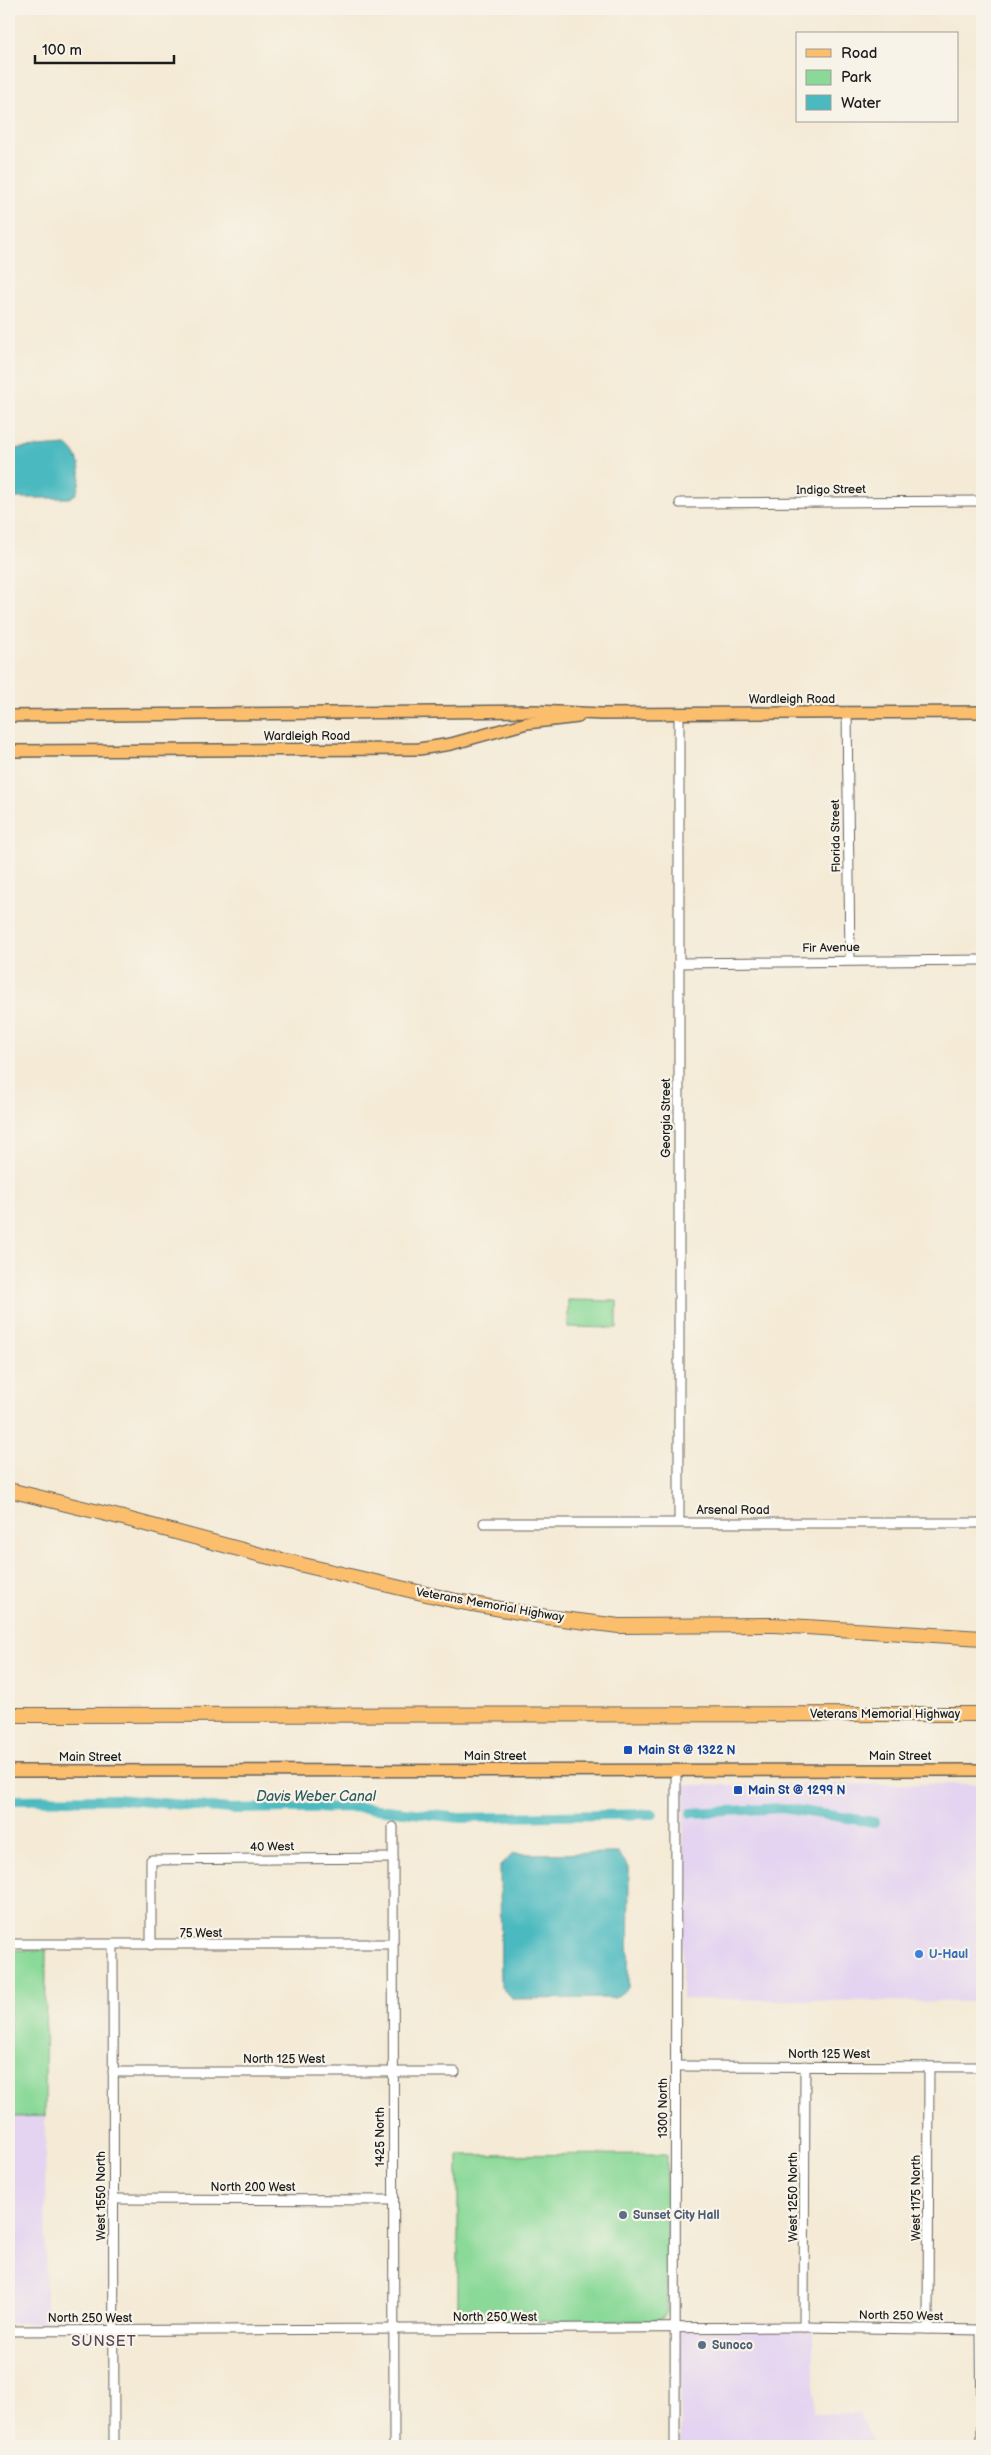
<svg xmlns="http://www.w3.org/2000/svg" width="991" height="2455" font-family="'Balsamiq Sans',sans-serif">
  <rect width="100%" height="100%" fill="#f7f3e8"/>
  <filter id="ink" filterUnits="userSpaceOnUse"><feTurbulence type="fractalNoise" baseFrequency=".02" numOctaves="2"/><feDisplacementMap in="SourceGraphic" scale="10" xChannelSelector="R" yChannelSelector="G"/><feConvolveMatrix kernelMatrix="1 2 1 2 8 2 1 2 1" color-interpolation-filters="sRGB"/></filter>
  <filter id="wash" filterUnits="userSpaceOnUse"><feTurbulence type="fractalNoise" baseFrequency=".0096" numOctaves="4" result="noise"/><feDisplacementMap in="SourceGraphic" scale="20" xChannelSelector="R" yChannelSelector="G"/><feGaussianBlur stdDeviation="1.12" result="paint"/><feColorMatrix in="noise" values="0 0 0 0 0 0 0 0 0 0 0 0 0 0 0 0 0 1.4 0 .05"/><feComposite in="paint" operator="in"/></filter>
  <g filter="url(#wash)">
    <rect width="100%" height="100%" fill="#f4ead5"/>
    <!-- built -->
    <g fill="#e4d3f1">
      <polygon points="982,1784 982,2002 682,1999 684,1785"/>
      <polygon points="45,2116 46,2323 9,2323 9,2117"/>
      <polygon points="680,2328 814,2331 814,2413 859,2414 875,2446 681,2446"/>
    </g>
    <!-- green -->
    <g fill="#8ad998" stroke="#537a5a">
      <polygon points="568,1300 617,1301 617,1328 568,1327"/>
      <polygon points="9,1950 46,1950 45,2116 9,2117"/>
      <polygon points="667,2154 667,2311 664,2317 657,2321 458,2321 458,2155"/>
    </g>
    <!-- water -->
    <g fill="#4bbac0" stroke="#346b6e">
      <path d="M66,445C82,456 83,477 76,494L69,498H9V449Z"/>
      <polygon points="618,1853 629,1867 628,1988 615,1998 512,1999 501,1987 500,1866 513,1854"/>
    </g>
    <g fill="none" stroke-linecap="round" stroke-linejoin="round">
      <!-- canal -->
      <g stroke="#4bbac0" stroke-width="10">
        <polyline points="9,1800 116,1799 230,1809 358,1807 460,1818 653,1814"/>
        <polyline points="691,1813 782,1808 874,1822"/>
      </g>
    </g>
  </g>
  <g filter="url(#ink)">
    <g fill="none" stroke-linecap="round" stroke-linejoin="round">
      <!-- minor casing -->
      <g stroke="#68645d" stroke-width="11">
        <g id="minor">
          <polyline points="680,503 982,501"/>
          <polyline points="847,712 850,960"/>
          <polyline points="679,713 679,1522"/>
          <polyline points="679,963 982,960"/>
          <polyline points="484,1523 982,1523"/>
          <polyline points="393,1827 394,2446"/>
          <polyline points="9,1944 393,1944"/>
          <polyline points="113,1945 114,2446"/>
          <polyline points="151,1945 151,1860 393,1858"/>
          <polyline points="676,2066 982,2067"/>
          <polyline points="113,2072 455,2072"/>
          <polyline points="113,2199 392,2200"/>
          <polyline points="804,2327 805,2066"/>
          <polyline points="928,2329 929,2067"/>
          <polyline points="981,2330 982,2446"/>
          <polyline points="9,2331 804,2327 982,2330"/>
          <polyline points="675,2446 676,1771"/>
        </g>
      </g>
      <!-- major casing -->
      <g stroke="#68645d" stroke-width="14">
        <g id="major">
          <polyline points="9,716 535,711 602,714 982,712"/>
          <polyline points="9,751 419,749 451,744 527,723 578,717"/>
          <polyline points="9,1771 982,1770"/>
        </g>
      </g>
      <!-- highway casing -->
      <g stroke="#68645d" stroke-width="16">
        <g id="highway">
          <polyline points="9,1490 123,1518 265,1556 456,1601 547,1617 619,1626 774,1625 982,1638"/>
          <polyline points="9,1715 982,1714"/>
        </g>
      </g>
      <!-- minor -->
      <use href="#minor" stroke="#fff" stroke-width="9"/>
      <!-- major -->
      <use href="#major" stroke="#fabe6d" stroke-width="11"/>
      <!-- highway -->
      <use href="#highway" stroke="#fabe6d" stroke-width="14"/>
    </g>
  </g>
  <!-- markers -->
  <g fill="#1a4fb4" stroke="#f7f3e8" stroke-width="2">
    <rect x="623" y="1745" width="10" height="10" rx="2.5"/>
    <rect x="733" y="1785" width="10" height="10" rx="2.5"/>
  </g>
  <circle fill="#3f7fe0" stroke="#f7f3e8" stroke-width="2" cx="919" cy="1954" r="5"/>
  <g fill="#5c6f8a" stroke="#f7f3e8" stroke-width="2">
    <circle cx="623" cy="2215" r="5"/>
    <circle cx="702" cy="2345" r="5"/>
  </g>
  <g text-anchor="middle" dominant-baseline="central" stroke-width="4.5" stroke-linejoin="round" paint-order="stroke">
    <!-- street labels -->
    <g font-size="12" fill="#1c1c1c" stroke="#f7f3e8">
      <text transform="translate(831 490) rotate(-1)">Indigo Street</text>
      <text x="792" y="699">Wardleigh Road</text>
      <text x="307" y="736">Wardleigh Road</text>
      <text transform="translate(836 836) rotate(-91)">Florida Street</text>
      <text transform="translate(831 948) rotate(-1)">Fir Avenue</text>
      <text transform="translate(666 1118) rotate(-90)">Georgia Street</text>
      <text x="733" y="1510">Arsenal Road</text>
      <text transform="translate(490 1605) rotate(10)">Veterans Memorial Highway</text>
      <text x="885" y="1714">Veterans Memorial Highway</text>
      <text x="495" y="1756">Main Street</text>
      <text x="900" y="1756">Main Street</text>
      <text x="90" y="1757">Main Street</text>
      <text transform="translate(272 1847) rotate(-1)">40 West</text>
      <text x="201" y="1933">75 West</text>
      <text x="829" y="2054">North 125 West</text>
      <text x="284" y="2059">North 125 West</text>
      <text transform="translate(663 2108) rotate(-90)">1300 North</text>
      <text transform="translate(380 2137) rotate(-90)">1425 North</text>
      <text x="253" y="2187">North 200 West</text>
      <text transform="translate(101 2196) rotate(-90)">West 1550 North</text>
      <text transform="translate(793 2197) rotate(-90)">West 1250 North</text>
      <text transform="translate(916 2198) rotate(-90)">West 1175 North</text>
      <text transform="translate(901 2316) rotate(1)">North 250 West</text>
      <text x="495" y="2317">North 250 West</text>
      <text x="90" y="2318">North 250 West</text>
    </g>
    <!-- transit labels -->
    <g font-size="12" font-weight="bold" fill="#164399" stroke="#f7f3e8" text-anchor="start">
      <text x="638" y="1750">Main St @ 1322 N</text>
      <text x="748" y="1790">Main St @ 1299 N</text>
    </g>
    <!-- shop labels -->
    <g font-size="12" font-weight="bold" fill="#366cbe" stroke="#f7f3e8" text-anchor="start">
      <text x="929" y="1954">U-Haul</text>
    </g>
    <!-- service labels -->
    <g font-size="12" font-weight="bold" fill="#4e5e75" stroke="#f7f3e8" text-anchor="start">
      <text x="633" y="2215">Sunset City Hall</text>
      <text x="712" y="2345">Sunoco</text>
    </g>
    <!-- water labels -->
    <g font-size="14" font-style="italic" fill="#2f5b5e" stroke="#f7f3e8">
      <text x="316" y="1796">Davis Weber Canal</text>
    </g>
    <!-- quarter labels -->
    <g font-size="15" letter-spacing="1" fill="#574656" stroke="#f7f3e8">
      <text x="104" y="2341">SUNSET</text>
    </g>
  </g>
  <!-- margin -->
  <rect width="991" height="2455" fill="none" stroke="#f7f3e8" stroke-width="30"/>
  <!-- legend -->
  <rect x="796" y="32" width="162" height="90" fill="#f7f3e8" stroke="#9f9d96"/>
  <rect x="806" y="49" width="25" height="8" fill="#fabe6d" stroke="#9f9d96"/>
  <text x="841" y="58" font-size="15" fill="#1c1c1c">Road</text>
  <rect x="806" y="70" width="25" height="15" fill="#8ad998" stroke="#9f9d96"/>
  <text x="841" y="82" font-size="15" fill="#1c1c1c">Park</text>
  <rect x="806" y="95" width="25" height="15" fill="#4bbac0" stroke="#9f9d96"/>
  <text x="841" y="108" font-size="15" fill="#1c1c1c">Water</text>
  <!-- scale -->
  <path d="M35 55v8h139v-8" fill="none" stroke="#1c1c1c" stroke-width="2.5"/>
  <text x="42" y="55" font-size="15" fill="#1c1c1c" stroke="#f7f3e8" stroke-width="4" paint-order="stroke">100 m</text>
</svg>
